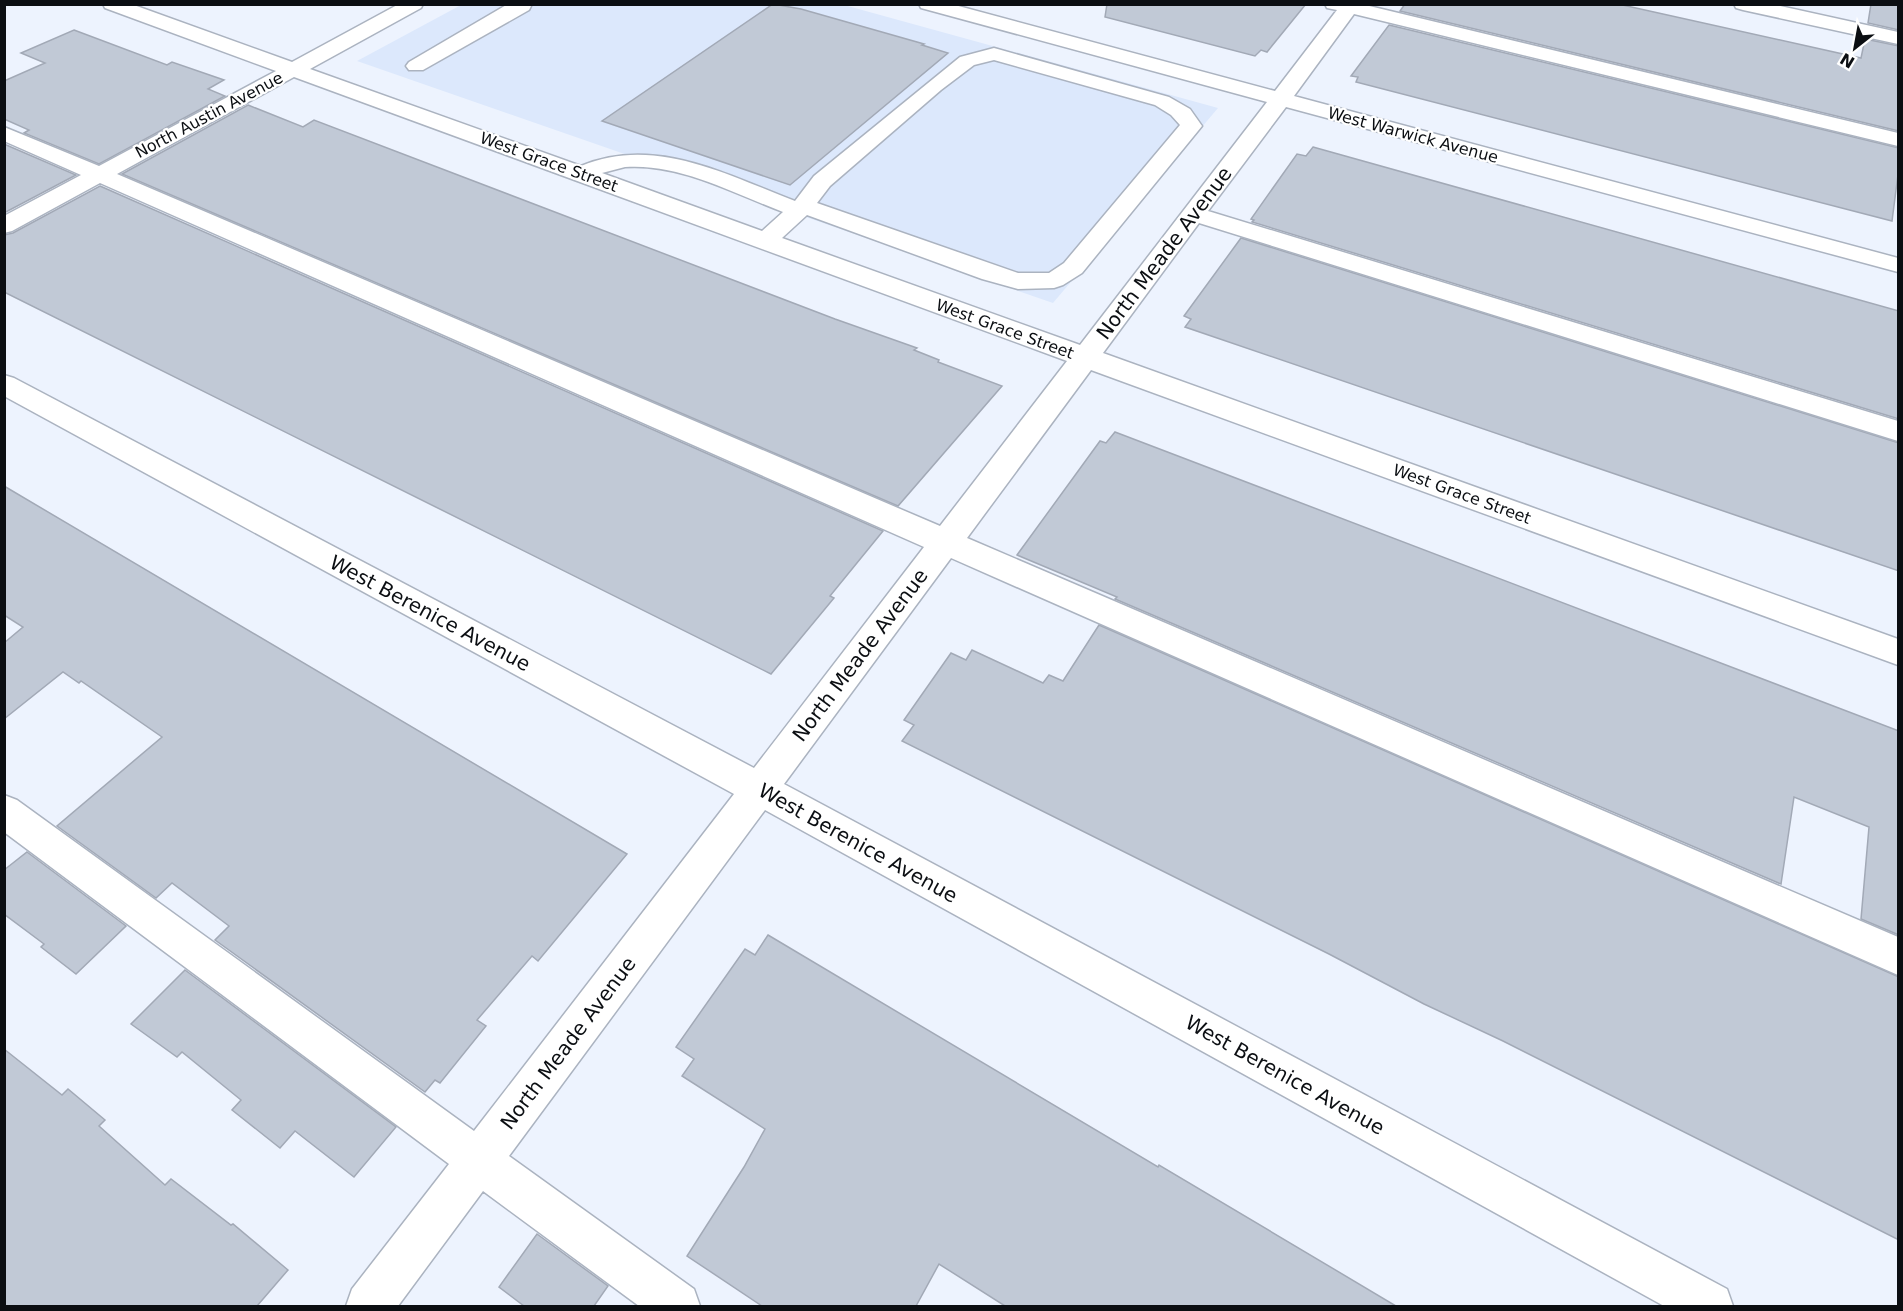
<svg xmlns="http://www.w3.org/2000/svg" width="1903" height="1311" font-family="'DejaVu Sans',sans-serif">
  <rect width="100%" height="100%" fill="#edf3fe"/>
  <!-- built -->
  <polygon fill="#dce8fc" points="461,5 844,5 1218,108 1053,303 357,61"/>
  <!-- building -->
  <g fill="#c1c9d6" stroke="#a2a9b6" stroke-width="1.5">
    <polygon points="773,4 801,9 924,44 922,45 948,53 790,185 602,121"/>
    <polygon points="1107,4 1306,4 1267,52 1261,50 1255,56 1105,17"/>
    <polygon points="1405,4 1618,4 1861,58 1865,39 1899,46 1899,131 1400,11"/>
    <polygon points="1871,4 1899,4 1899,30 1868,23"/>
    <polygon points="1389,25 1899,148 1899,167 1892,221 1356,82 1358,77 1351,76"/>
    <polygon points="74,30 167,65 172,62 224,80 208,89 225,96 99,164 24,133 29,130 4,119 4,81 45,63 21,53"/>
    <polygon points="248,105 303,127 314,120 835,319 917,348 914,350 939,360 938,362 1002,386 898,506 122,174"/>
    <polygon points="4,144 76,175 4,213"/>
    <polygon points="1313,147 1899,311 1899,419 1252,222 1254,220 1251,219 1297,154 1306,156"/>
    <polygon points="100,186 883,531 830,596 834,598 771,674 4,292 4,235 13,233"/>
    <polygon points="1241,238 1899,443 1899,571 1185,327 1191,319 1184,316"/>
    <polygon points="1115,432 1899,731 1899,935 1861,919 1869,827 1794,797 1781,884 1115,599 1117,597 1017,555 1100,441 1106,443"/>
    <polygon points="4,486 627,854 538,961 532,956 477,1020 486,1026 440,1083 435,1080 425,1092 215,940 229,926 172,883 156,898 57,826 162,737 81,681 79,683 63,672 4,719 4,643 23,627 4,615"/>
    <polygon points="1099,625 1899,977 1899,1240 1503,1041 1424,1004 1329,954 902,741 914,725 904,720 951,653 966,660 972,650 1043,683 1049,675 1063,681"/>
    <polygon points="27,852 126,926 76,974 41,947 44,944 4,914 4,870"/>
    <polygon points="768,935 1158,1167 1159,1165 1396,1306 1005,1306 939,1264 916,1306 762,1306 687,1256 744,1167 765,1129 682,1076 694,1059 676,1047 745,949 755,955"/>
    <polygon points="185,970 396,1127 354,1177 295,1131 280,1148 232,1110 241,1100 182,1052 177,1057 131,1024"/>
    <polygon points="4,1049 62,1095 68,1089 105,1120 99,1126 165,1185 171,1179 231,1225 233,1224 288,1270 257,1306 4,1306"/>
    <polygon points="537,1234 608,1286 594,1306 524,1306 499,1287"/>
  </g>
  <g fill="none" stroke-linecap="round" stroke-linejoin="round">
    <!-- minor casing -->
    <g stroke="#abb3c0" stroke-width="3">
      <g id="minor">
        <path d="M103,4H131L292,62L399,4H423L421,8L310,69L581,166C654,135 727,175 795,201L814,176L960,57L994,48L1169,97L1190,109L1202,126L1082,273L1063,285L1054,288L1018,289L982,279L807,215L782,238L1080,345L1267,102L921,8L919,4H951L1275,91L1337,10L1327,8L1325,4H1361L1898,133V146L1354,14L1294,96L1898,258V272L1286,107L1208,211L1898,421V441L1199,223L1103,353L1898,639V665L1091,370L967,538L1898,937V975L951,558L784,784L1727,1289L1733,1306H1664L765,810L509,1156L694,1289L700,1306H639L483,1191L398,1306H346L352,1289L449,1164L4,832V795L17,800L474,1131L734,794L4,396V375L14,378L754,768L924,547L100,183L12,231L4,233V216L81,175L4,141V127L99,166L276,71L105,8ZM994,60L1155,105L1171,115L1180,125L1064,263L1049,273H1018L817,203L830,186L941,90L974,65ZM294,77L1067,361L940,526L117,174ZM625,167C679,163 733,193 783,212L762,231L602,173Z"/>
        <polygon points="508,4 531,6 529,10 423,70 409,70 406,66 409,62"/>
        <polygon points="1734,4 1771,4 1898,32 1898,44 1743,10 1736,8"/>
      </g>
    </g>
    <!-- minor -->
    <use href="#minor" fill="#fff" fill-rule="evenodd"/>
  </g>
  <g text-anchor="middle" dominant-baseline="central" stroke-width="4.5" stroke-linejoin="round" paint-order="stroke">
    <!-- far-street labels -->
    <g font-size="16" fill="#0b0e12" stroke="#fff">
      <text transform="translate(209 115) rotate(-28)">North Austin Avenue</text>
      <text transform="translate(1413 135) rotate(15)">West Warwick Avenue</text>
      <text transform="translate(549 162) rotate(20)">West Grace Street</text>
      <text transform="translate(1005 329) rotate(20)">West Grace Street</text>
      <text transform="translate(1462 494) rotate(20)">West Grace Street</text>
    </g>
    <!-- street labels -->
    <g font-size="20" fill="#0b0e12" stroke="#fff">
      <text transform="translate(1164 253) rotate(-53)">North Meade Avenue</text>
      <text transform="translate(430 613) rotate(28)">West Berenice Avenue</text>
      <text transform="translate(860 655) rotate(-53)">North Meade Avenue</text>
      <text transform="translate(858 843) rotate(29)">West Berenice Avenue</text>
      <text transform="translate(568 1043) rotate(-53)">North Meade Avenue</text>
      <text transform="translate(1285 1075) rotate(29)">West Berenice Avenue</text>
    </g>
  </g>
  <!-- border -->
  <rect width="1903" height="1311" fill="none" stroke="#0b0e12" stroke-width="12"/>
  <!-- north arrow -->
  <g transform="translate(1855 48) rotate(211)" stroke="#ffffff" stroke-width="4.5" paint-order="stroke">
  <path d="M0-4.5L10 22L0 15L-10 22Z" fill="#0b0e12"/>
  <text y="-9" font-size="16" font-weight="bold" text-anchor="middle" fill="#0b0e12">N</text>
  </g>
</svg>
